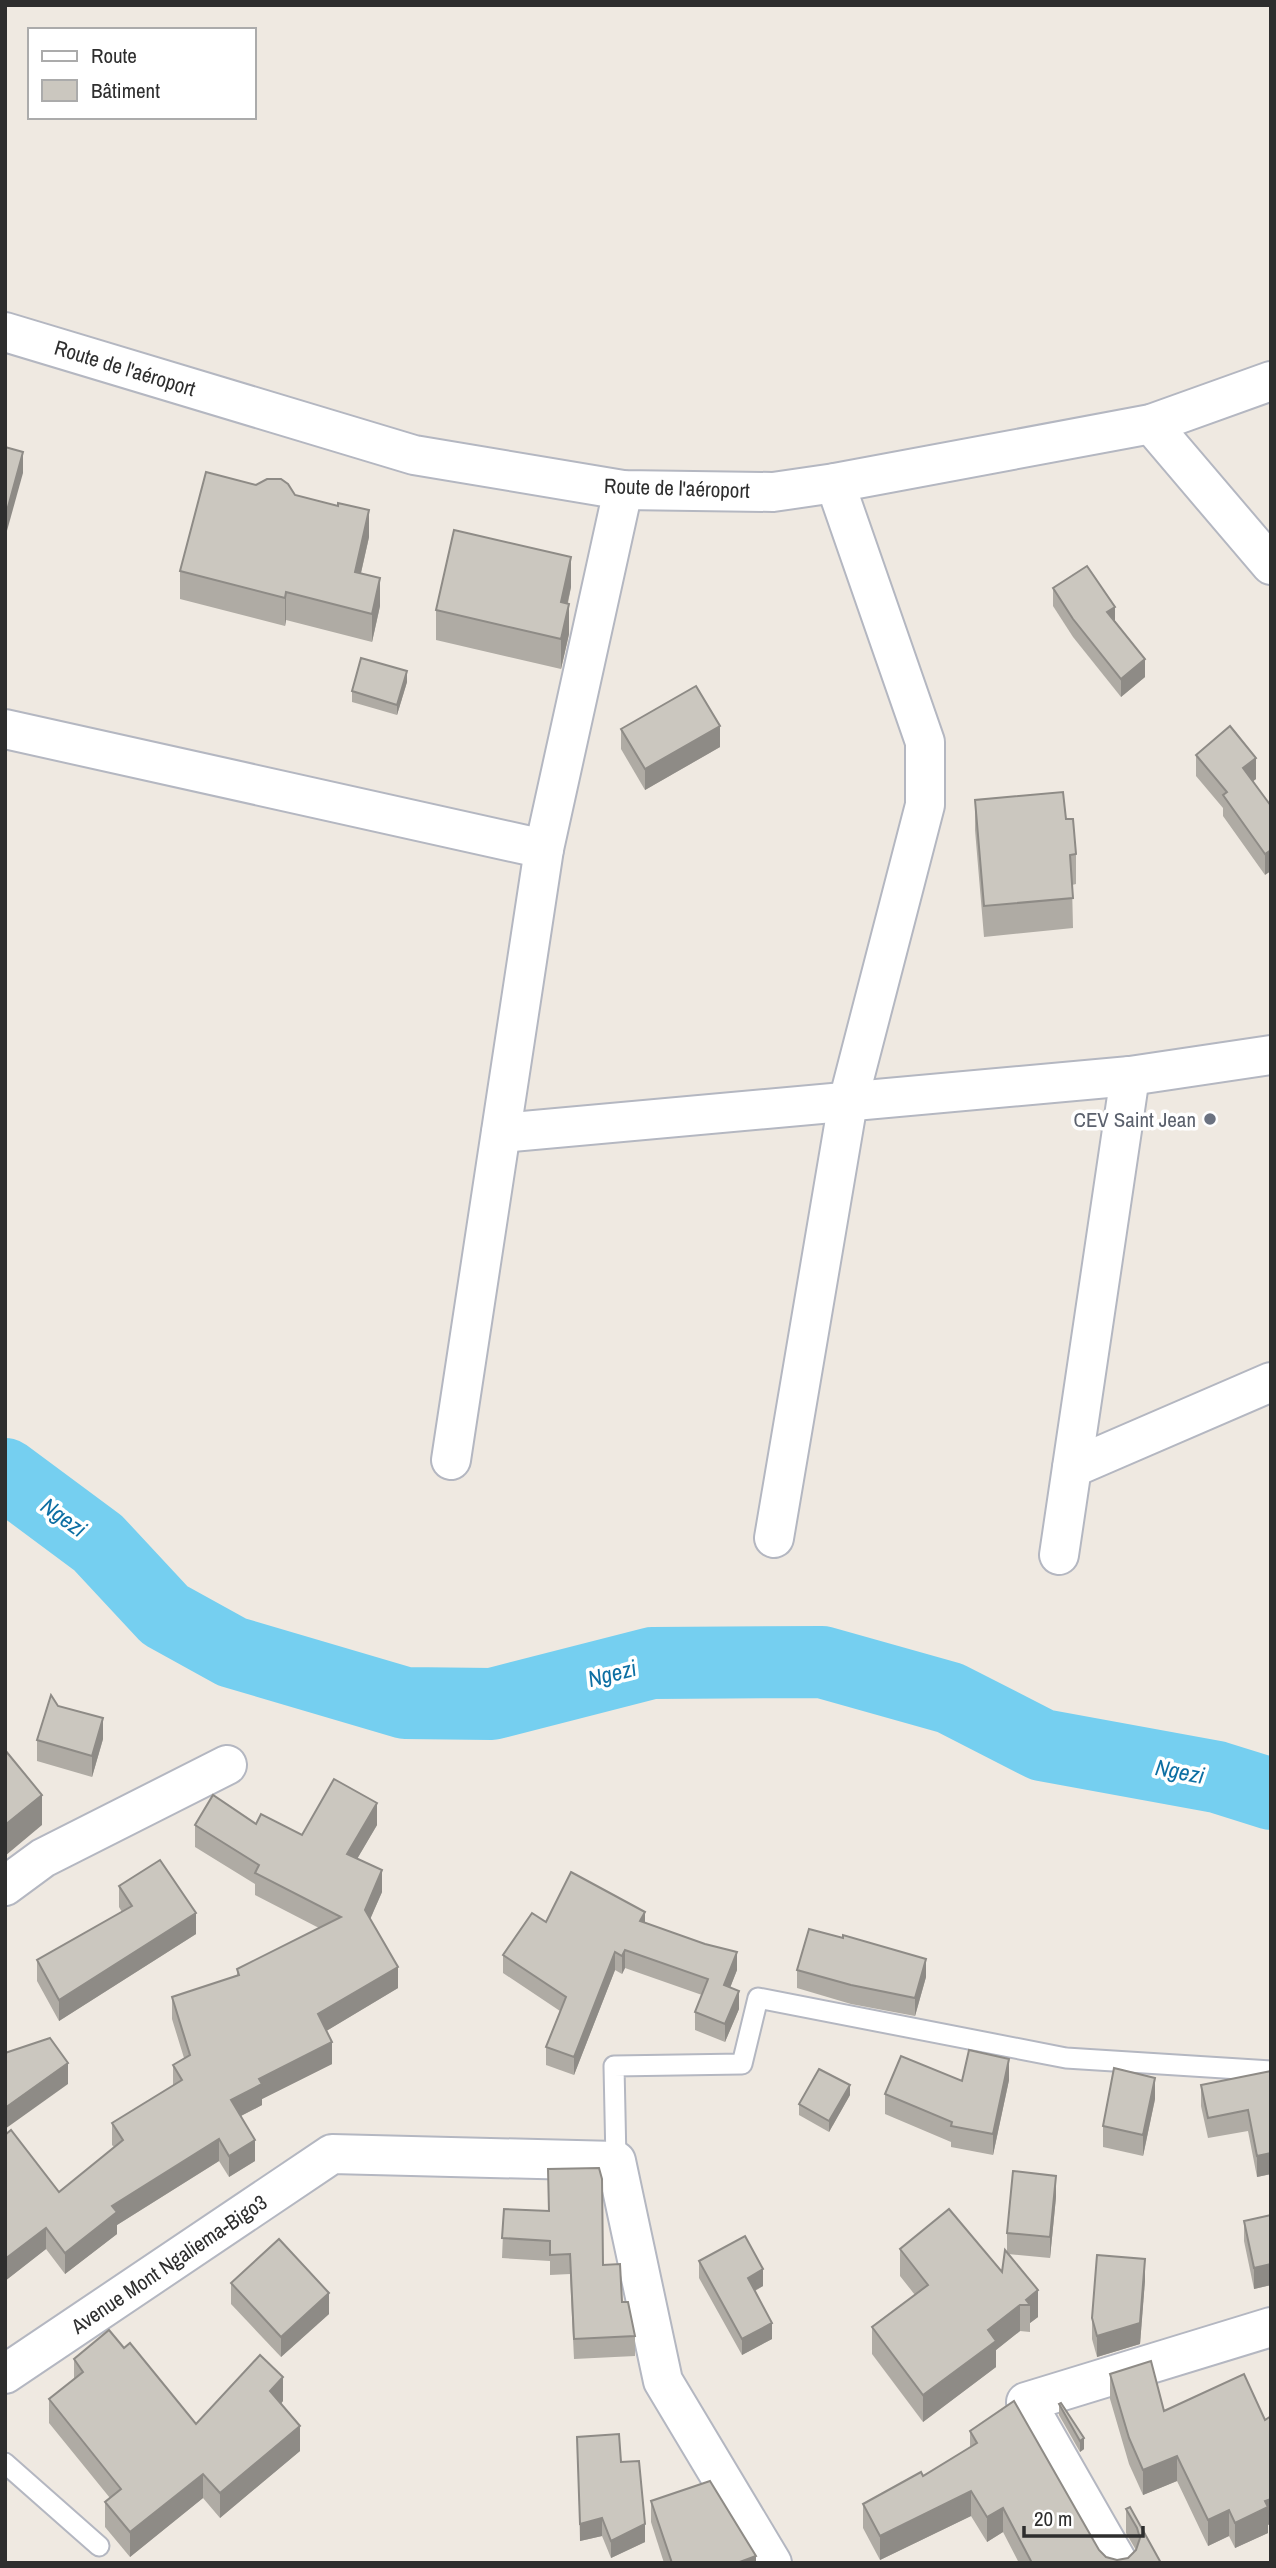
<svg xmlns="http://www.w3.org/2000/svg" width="1276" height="2568" font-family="'Archivo Narrow',sans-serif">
  <rect width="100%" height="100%" fill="#efe9e1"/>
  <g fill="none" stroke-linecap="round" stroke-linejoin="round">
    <!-- river -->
    <polyline stroke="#75cff0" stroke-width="72" points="5,1474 98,1543 165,1615 232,1652 405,1703 492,1704 652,1663 822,1662 950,1698 1042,1745 1217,1777 1271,1794"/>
    <!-- service casing -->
    <g stroke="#b4b7c1" stroke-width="23">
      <g id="service">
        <polyline points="616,2161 614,2066 742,2064 758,1998 1066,2058 1271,2071"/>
        <polyline points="5,2463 99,2546"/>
      </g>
    </g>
    <!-- minor casing -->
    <g stroke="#b4b7c1" stroke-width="42">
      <g id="minor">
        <polyline points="1151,424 1271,565"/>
        <polyline points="5,729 544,849"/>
        <polyline points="501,1133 1130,1076 1271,1055"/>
        <polyline points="451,1460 544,849 623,490"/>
        <polyline points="1072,1468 1271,1382"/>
        <polyline points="774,1538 848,1102 925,805 925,742 835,483"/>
        <polyline points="1059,1555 1130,1076"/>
        <polyline points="5,1886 43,1858 227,1765"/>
        <polyline points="5,2374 332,2154 616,2161 663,2381 772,2563"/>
        <polyline points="1118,2563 1026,2402 1271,2327"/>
      </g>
    </g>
    <!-- tertiary casing -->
    <g stroke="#b4b7c1" stroke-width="42">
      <polyline id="tertiary" points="5,332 414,455 623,490 773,492 835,483 1151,424 1271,381"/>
    </g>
    <!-- service -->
    <use href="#service" stroke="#fff" stroke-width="19"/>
    <!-- minor -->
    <use href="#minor" stroke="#fff" stroke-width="38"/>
    <!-- tertiary -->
    <use href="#tertiary" stroke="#fff" stroke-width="38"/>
  </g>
  <!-- wall -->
  <g fill="#afaba4">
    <polygon points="295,495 369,537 361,573 380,606 372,642 286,620 285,626 180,599 180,571"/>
    <polygon points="571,587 568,603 569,634 561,669 436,640 436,610"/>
    <polygon points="1053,588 1115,621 1145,677 1121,697 1073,637 1053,606"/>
    <polygon points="407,682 397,715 352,702 352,691"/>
    <polygon points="621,729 720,747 645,790 621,749"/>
    <polygon points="1196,755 1256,779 1253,781 1271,806 1265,875 1223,816 1223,808 1196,776"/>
    <polygon points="975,800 1066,819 1076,854 1076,884 1072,885 1073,928 984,937 975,830"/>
    <polygon points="103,1739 92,1777 37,1761 37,1740"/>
    <polygon points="256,1824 302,1835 377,1825 357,1859 382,1892 370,1919 398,1988 326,2031 332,2064 262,2099 262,2105 241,2116 255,2161 229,2177 219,2161 117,2225 117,2234 65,2274 46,2249 5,2281 5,2135 59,2192 114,2147 112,2145 112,2123 173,2086 173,2065 184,2058 172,2019 172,1997 237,1976 237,1969 319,1928 255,1895 255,1884 195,1847 195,1825"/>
    <polygon points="119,1886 196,1934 59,2021 37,1981 37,1960 122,1912 119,1907"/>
    <polygon points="546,1922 645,1922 737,1970 730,1988 739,2009 725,2042 695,2030 695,2012 702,1995 625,1968 622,1974 615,1970 574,2075 546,2065 546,2047 560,2011 503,1973 503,1955"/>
    <polygon points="797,1970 926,1977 915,2016 851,2004 797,1988"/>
    <polygon points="1271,2071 1271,2174 1257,2177 1248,2131 1208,2138 1201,2106 1201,2085"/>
    <polygon points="1009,2080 993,2155 951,2147 951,2142 885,2114 885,2094 962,2081"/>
    <polygon points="850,2095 829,2132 799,2115 799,2104"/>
    <polygon points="1155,2099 1143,2156 1103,2147 1103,2126"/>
    <polygon points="1056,2197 1050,2258 1008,2254 1038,2317 1030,2323 1030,2332 1020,2331 996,2350 996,2367 923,2422 872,2354 872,2327 915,2295 900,2276 900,2249 1002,2272 1007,2252 1007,2233"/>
    <polygon points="504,2209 603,2265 622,2302 635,2336 635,2356 574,2359 570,2274 550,2275 550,2261 502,2258"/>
    <polygon points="1271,2215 1271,2285 1254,2289 1244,2241 1244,2221"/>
    <polygon points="699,2261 763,2286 755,2291 772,2339 742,2355 699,2278"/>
    <polygon points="1145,2280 1140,2344 1097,2357 1092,2339 1092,2318"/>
    <polygon points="231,2283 329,2314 281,2357 231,2304"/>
    <polygon points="124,2348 196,2424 283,2401 281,2404 300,2451 220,2518 203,2498 130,2557 105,2527 105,2502 110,2498 49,2423 49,2399 74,2379 74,2359"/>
    <polygon points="1110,2374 1164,2411 1268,2525 1268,2533 1235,2548 1229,2536 1208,2546 1177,2481 1143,2495 1129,2464 1110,2399"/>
    <polygon points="1059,2404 1084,2449 1080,2452 1059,2415"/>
    <polygon points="970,2431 1106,2557 1117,2560 1128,2558 1136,2550 1126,2533 1126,2509 1161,2563 1019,2563 1003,2532 987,2542 971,2516 880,2560 863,2528 863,2504 923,2476 970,2447"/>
    <polygon points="577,2437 621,2462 645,2542 611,2558 602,2536 580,2541"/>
    <polygon points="651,2501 756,2563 664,2563 651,2522"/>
  </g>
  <!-- shaded-wall -->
  <g fill="#8e8b86">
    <polygon points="23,452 23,473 5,538 5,518"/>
    <polygon points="369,510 369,537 355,599 355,572"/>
    <polygon points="571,557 571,587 561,632 561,602"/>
    <polygon points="380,578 380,606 372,642 372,614"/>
    <polygon points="286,592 286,620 285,626 285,598"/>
    <polygon points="569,604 569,634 561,669 561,639"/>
    <polygon points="1115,607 1115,625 1107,612"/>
    <polygon points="1145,659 1145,677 1121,697 1121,679"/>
    <polygon points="407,671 407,682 397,715 397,705"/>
    <polygon points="720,726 720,747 645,790 645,769"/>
    <polygon points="1256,758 1256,779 1243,789 1243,768"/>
    <polygon points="1271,850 1271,871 1265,875 1265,854"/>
    <polygon points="103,1718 103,1739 92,1777 92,1756"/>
    <polygon points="42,1795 42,1825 5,1856 5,1825"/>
    <polygon points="377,1803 377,1825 347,1876 347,1854"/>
    <polygon points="382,1870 382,1892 365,1931 365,1910"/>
    <polygon points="645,1912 645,1930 640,1921"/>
    <polygon points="196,1913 196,1934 59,2021 59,2000"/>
    <polygon points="625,1950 625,1968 622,1974 622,1956"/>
    <polygon points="615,1952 615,1970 574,2075 574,2057"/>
    <polygon points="737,1952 737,1970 724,2003 724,1985"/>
    <polygon points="926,1959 926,1977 915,2016 915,1998"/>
    <polygon points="398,1967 398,1988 318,2036 318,2014"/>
    <polygon points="739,1991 739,2009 725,2042 725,2024"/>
    <polygon points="332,2042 332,2064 262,2099 262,2105 231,2121 231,2100 259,2079"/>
    <polygon points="1009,2059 1009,2080 993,2155 993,2134"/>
    <polygon points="68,2063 68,2084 5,2129 5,2108"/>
    <polygon points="1155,2078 1155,2099 1143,2156 1143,2135"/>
    <polygon points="850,2085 850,2095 829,2132 829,2121"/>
    <polygon points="219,2139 219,2161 117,2225 117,2234 65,2274 65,2253 112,2206"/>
    <polygon points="255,2140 255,2161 229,2177 229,2156"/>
    <polygon points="1271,2153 1271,2174 1257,2177 1257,2156"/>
    <polygon points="1056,2176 1056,2197 1050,2258 1050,2237"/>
    <polygon points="46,2228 46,2249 5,2281 5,2259"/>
    <polygon points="1145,2259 1145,2280 1140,2344 1097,2357 1097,2336"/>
    <polygon points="1271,2264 1271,2285 1254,2289 1254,2268"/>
    <polygon points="763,2269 763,2286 748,2294 748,2278"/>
    <polygon points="1038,2290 1038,2317 1030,2323 1030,2305 1026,2300"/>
    <polygon points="329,2293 329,2314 281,2357 281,2337"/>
    <polygon points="1020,2305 1020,2331 996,2350 996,2367 923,2422 923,2395 988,2330"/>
    <polygon points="772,2323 772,2339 742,2355 742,2339"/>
    <polygon points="283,2377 283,2401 270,2416 270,2391"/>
    <polygon points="300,2426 300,2451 220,2518 220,2493"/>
    <polygon points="1084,2438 1084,2449 1080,2452 1080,2441"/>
    <polygon points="1177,2456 1177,2481 1143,2495 1143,2470"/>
    <polygon points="203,2474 203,2498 130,2557 130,2532"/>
    <polygon points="971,2491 971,2516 880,2560 880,2536"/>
    <polygon points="1271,2499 1271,2524 1268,2525 1268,2533 1235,2548 1235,2523 1265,2501"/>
    <polygon points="1003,2508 1003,2532 987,2542 987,2517"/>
    <polygon points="1229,2510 1229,2536 1208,2546 1208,2520"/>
    <polygon points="602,2518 602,2536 580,2541 580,2524"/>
    <polygon points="645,2524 645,2542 611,2558 611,2541"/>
    <polygon points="756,2556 756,2563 737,2563"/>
  </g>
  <!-- building -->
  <g fill="#cbc7bf" stroke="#8e8b86" stroke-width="2">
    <polygon points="5,447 23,452 5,518"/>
    <polygon points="206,472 256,485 267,479 281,479 288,484 295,495 338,506 338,503 369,510 355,572 380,578 372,614 286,592 285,598 180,571"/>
    <polygon points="454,530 571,557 561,602 569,604 561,639 436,610"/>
    <polygon points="1087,566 1115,607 1107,612 1145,659 1121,679 1073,619 1053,588"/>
    <polygon points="361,658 407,671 397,705 352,691"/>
    <polygon points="696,686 720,726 645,769 621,729"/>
    <polygon points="1230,726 1256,758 1243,768 1271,806 1271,850 1265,854 1223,795 1227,792 1196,755"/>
    <polygon points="1063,792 1066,819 1073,819 1076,854 1070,855 1073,898 984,906 975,800"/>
    <polygon points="51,1695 58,1706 103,1718 92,1756 37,1740"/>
    <polygon points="5,1750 42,1795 5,1825"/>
    <polygon points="334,1779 377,1803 347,1854 382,1870 365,1910 398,1967 318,2014 332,2042 259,2079 262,2084 231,2100 255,2140 229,2156 219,2139 112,2206 117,2212 65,2253 46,2228 5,2259 5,2135 11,2130 59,2192 123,2140 112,2123 182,2080 173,2065 190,2055 172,1997 239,1975 237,1969 341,1917 255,1873 259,1865 195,1825 213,1795 256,1824 261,1814 302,1835"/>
    <polygon points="160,1860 196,1913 59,2000 37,1960 132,1906 119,1886"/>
    <polygon points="571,1872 645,1912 640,1921 705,1944 737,1952 724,1985 739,1991 725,2024 695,2012 708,1979 625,1950 622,1956 615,1952 574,2057 546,2047 566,1997 503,1955 532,1913 546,1922"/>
    <polygon points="809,1929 843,1938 843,1935 926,1959 915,1998 851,1985 797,1970"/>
    <polygon points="50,2038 68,2063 5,2108 5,2053"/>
    <polygon points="969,2050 1009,2059 993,2134 951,2126 952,2122 885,2094 901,2056 962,2081"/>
    <polygon points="1114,2068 1155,2078 1143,2135 1103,2126"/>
    <polygon points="819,2069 850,2085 829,2121 799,2104"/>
    <polygon points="1271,2071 1271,2153 1257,2156 1248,2110 1208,2118 1201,2085"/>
    <polygon points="599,2168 602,2179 603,2265 620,2264 622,2302 628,2302 635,2336 574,2339 570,2254 550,2255 550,2241 502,2238 504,2209 549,2211 548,2169"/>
    <polygon points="1013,2171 1056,2176 1050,2237 1007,2233"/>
    <polygon points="949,2209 1002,2272 1005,2250 1038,2290 1026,2300 1030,2305 1020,2305 988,2330 996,2341 923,2395 872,2327 928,2285 900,2249"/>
    <polygon points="1271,2215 1271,2264 1254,2268 1244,2221"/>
    <polygon points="745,2236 763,2269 748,2278 772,2323 742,2339 699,2261"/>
    <polygon points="279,2239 329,2293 281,2337 231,2283"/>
    <polygon points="1097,2255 1145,2259 1140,2323 1097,2336 1092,2318"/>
    <polygon points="109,2330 124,2348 130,2343 196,2424 260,2355 283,2377 270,2391 300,2426 220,2493 203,2474 130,2532 105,2502 121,2489 49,2399 83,2372 74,2359"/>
    <polygon points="1151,2361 1164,2411 1244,2374 1265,2420 1271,2416 1271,2499 1265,2501 1268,2507 1235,2523 1229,2510 1208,2520 1177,2456 1143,2470 1129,2438 1110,2374"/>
    <polygon points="1014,2401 1099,2550 1106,2557 1117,2560 1128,2558 1136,2550 1140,2538 1137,2528 1126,2509 1130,2507 1161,2563 1119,2563 1118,2562 1116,2563 1032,2563 1003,2508 987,2517 971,2491 880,2536 863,2504 921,2472 923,2476 977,2443 970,2431"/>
    <polygon points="1061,2403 1084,2438 1080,2441 1059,2404"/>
    <polygon points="619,2434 621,2462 639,2461 645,2524 611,2541 602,2518 580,2524 577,2437"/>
    <polygon points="710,2481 756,2556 737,2563 672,2563 651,2501"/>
  </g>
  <!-- markers -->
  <circle fill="#6b7280" stroke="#fff" stroke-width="2.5" cx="1210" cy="1119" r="7"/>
  <g text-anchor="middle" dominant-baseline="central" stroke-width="7" stroke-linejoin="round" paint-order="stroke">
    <!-- street labels -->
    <g font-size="21" fill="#2e2e2e" stroke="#fff">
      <text transform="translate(125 368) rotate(17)">Route de l'aéroport</text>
      <text transform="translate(677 488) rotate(2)">Route de l'aéroport</text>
      <text transform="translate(169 2264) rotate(-34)">Avenue Mont Ngaliema-Bigo3</text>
    </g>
    <!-- worship labels -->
    <g font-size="21" fill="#5b616d" stroke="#fff" text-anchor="end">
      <text x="1196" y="1119">CEV Saint Jean</text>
    </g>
    <!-- water labels -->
    <g font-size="23" font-style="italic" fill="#0d6fa3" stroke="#fff">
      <text transform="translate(64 1517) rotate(36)">Ngezi</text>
      <text transform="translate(612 1673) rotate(-14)">Ngezi</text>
      <text transform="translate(1180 1771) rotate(11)">Ngezi</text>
    </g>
  </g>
  <!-- border -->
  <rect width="1276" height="2568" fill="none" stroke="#2e2e2e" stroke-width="14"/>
  <!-- legend -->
  <rect x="28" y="28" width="228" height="91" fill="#ffffff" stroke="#ababab" stroke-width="2"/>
  <rect x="42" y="51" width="35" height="10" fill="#ffffff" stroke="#ababab" stroke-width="2"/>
  <text x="91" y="63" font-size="21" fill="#2e2e2e">Route</text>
  <rect x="42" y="80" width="35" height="21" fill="#cbc7bf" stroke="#ababab" stroke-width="2"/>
  <text x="91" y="98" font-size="21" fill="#2e2e2e">Bâtiment</text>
  <!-- scale -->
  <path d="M1024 2526v10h119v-10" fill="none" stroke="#2e2e2e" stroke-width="3.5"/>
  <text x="1034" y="2526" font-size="21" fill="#2e2e2e" stroke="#ffffff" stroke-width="5" paint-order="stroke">20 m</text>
</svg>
